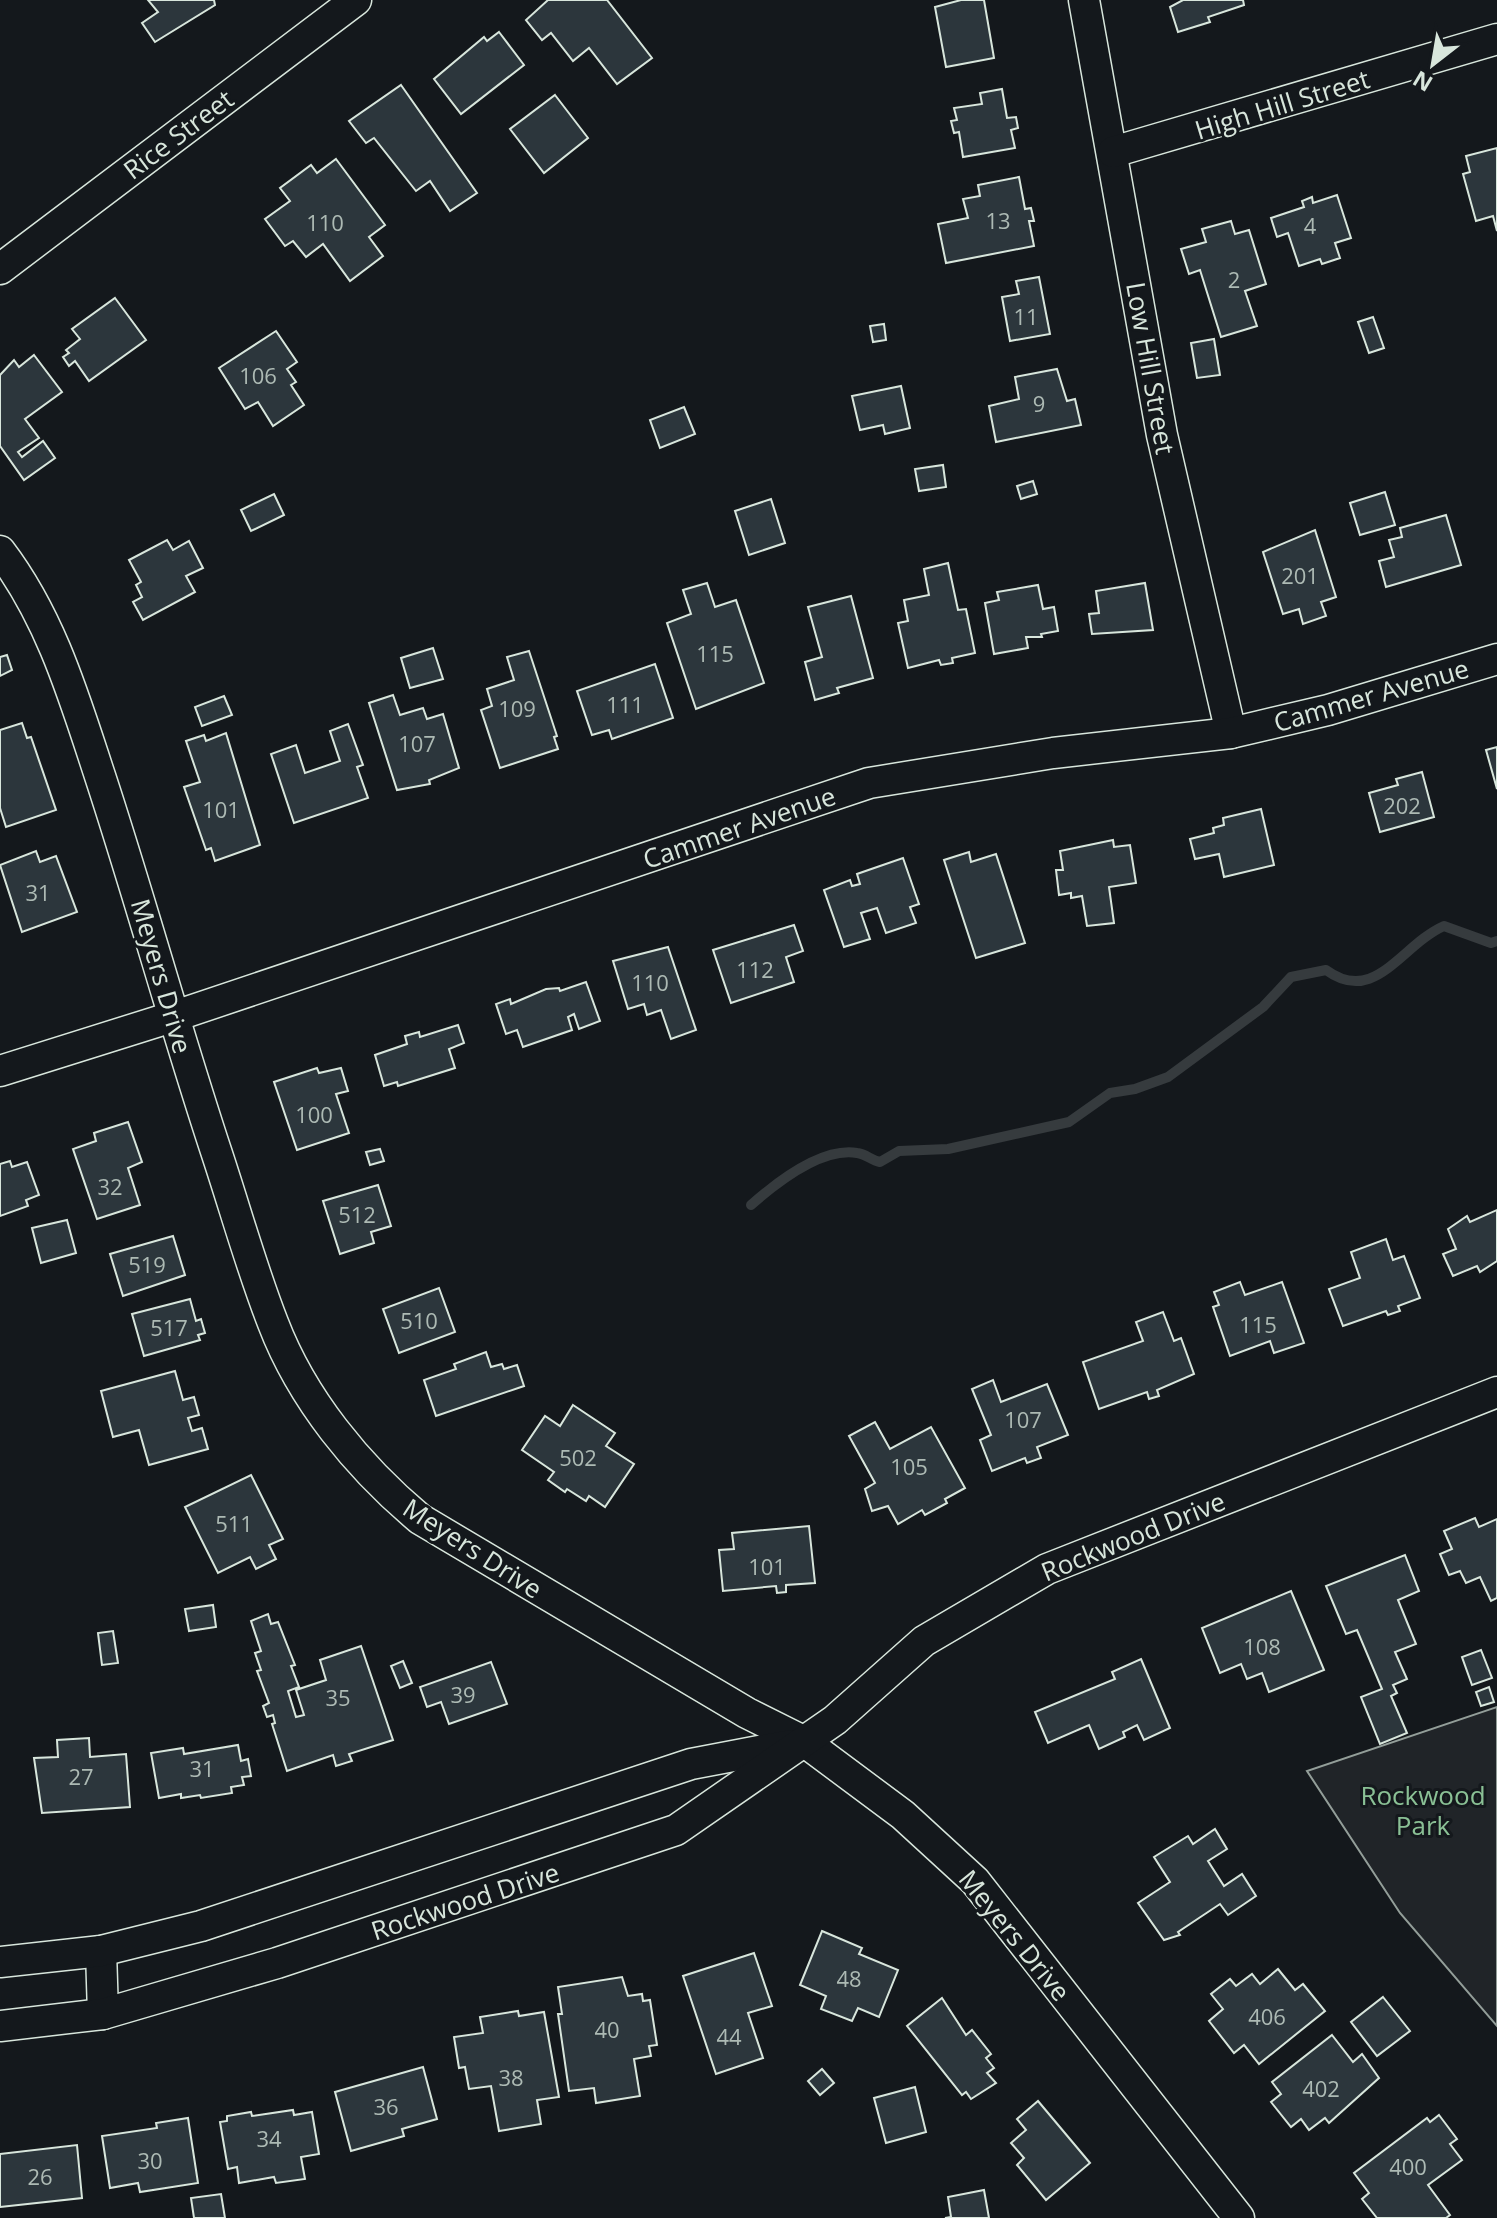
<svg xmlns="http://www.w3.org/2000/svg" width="1497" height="2218" font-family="'Open Sans',sans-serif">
  <rect width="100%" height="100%" fill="#14181c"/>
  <!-- green -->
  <polygon fill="#202428" stroke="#939e99" stroke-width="2" points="1497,1707 1497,2026 1400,1913 1307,1771"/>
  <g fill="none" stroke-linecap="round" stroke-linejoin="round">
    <!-- stream -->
    <path stroke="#363b3e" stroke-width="10" d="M751,1205C776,1183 821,1147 857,1153C866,1154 871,1160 880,1162L899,1151L948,1149L1069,1122L1110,1093L1135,1089L1168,1077L1263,1007L1291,977L1326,970C1375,1006 1401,945 1444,926L1491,943L1497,941"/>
  </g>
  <!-- building -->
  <g fill="#2c363c" stroke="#d8e6dc" stroke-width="2">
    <polygon points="148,0 214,0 215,5 155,42 142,23 158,12"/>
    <polygon points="548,0 607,0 652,58 617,84 589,48 573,61 551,33 542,40 526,20"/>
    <polygon points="961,0 984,0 994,58 946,67 935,7"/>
    <polygon points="1183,0 1243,0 1244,5 1208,17 1210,22 1178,32 1170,7"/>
    <polygon points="499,32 524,65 461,114 434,79 484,37 487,41"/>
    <polygon points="401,85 477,193 450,211 430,181 416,191 374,138 366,143 349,121"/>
    <polygon points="1002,89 1007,118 1016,117 1018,128 1011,130 1015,148 963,157 959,132 954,133 951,121 957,120 954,108 982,104 980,93"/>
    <polygon points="555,95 588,138 544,173 510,129"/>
    <polygon points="1497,148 1497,231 1493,216 1476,221 1463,174 1470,172 1466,156"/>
    <polygon points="336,159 385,225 369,237 383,256 350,281 323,244 306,257 293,241 285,246 265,219 290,201 280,188 311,165 317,173"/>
    <polygon points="1019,177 1025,209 1031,208 1034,221 1029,221 1034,246 946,263 938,224 968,218 963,199 980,196 978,185"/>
    <polygon points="1337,195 1351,238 1335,243 1340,258 1322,264 1320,259 1299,266 1288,233 1277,237 1271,218 1304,207 1302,201 1312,197 1313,203"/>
    <polygon points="1231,221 1235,234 1249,230 1266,284 1245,291 1257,326 1221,337 1200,270 1189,274 1181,249 1206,242 1202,229"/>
    <polygon points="1039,277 1050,334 1010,341 1002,297 1019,294 1016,281"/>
    <polygon points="115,298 146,340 89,381 75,361 69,366 63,357 69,353 66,350 80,339 72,329"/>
    <polygon points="1373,317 1384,348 1369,353 1358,322"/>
    <polygon points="884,324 886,340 873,342 870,326"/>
    <polygon points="276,331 297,362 287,369 296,382 291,385 304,405 273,426 258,402 245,409 219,368"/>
    <polygon points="1214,339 1220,375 1197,378 1191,343"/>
    <polygon points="34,355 62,392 25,419 39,438 18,452 22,457 43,441 55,458 24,480 0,446 0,375 14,360 19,367"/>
    <polygon points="1057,369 1067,401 1075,399 1081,425 996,442 989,406 1019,399 1015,377"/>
    <polygon points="901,386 910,428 885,434 883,425 860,430 852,396"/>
    <polygon points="684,407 695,434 660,448 650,420"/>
    <polygon points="943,465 946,487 919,491 915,469"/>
    <polygon points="1033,481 1037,494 1021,499 1017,486"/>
    <polygon points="1385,492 1395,525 1360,535 1350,503"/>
    <polygon points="274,494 284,515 251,531 241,510"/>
    <polygon points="771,499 785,543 749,555 735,511"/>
    <polygon points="1446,515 1461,565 1386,587 1379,561 1394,557 1389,540 1402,537 1400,528"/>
    <polygon points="1315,530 1336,597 1321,602 1326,616 1303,624 1299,609 1283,614 1263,552"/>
    <polygon points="167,540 173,550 189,541 203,568 186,576 195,592 143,620 133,602 142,597 136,585 141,582 129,560"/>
    <polygon points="948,563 958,610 966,609 975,653 952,658 953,663 941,665 939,660 908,668 898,623 908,621 904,600 929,595 924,569"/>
    <polygon points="707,583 715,607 736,600 764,683 696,709 667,623 691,614 683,590"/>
    <polygon points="1145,583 1153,630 1092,634 1089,614 1099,613 1096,591"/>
    <polygon points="1038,585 1043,609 1054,607 1058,631 1041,634 1042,637 1026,637 1028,648 994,654 985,603 999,600 997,592"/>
    <polygon points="851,596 873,678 837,688 839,693 815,700 805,662 822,657 808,607"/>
    <polygon points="433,648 443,679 410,688 401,658"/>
    <polygon points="529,651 557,736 554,737 558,749 500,768 481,710 492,706 487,689 514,680 507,657"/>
    <polygon points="7,655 12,670 0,676 0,657"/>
    <polygon points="655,664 673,718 612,739 609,730 592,735 577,691"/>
    <polygon points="393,695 400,715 423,708 427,719 443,714 459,768 429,780 430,784 397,790 369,703"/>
    <polygon points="224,696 232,715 202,726 195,707"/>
    <polygon points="22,723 27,738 31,737 56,810 6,827 0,808 0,730"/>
    <polygon points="348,724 363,765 357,767 368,798 294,823 271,754 296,745 305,773 340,761 330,731"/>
    <polygon points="226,733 260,845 215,861 211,848 206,850 184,787 200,782 186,741 204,735 206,741"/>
    <polygon points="1497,747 1497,789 1486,750"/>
    <polygon points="1422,772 1434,817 1380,832 1369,793 1398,785 1396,779"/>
    <polygon points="1261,809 1274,865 1224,877 1219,854 1195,859 1190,839 1214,833 1213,828 1224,825 1223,818"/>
    <polygon points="1113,840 1114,847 1130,845 1136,883 1109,887 1114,923 1087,926 1082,896 1071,898 1071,893 1059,895 1056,870 1063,870 1060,851"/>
    <polygon points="36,851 40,862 56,856 77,912 22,932 0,865"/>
    <polygon points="969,852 971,862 996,854 1025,943 976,958 944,860"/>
    <polygon points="903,858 919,904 910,907 916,923 886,933 877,908 861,913 870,939 844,947 824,890 850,880 852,886 860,884 857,874"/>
    <polygon points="794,925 803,951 786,957 794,982 731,1003 713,950"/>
    <polygon points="668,947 696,1030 671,1039 661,1010 647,1015 644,1004 628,1009 613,961"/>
    <polygon points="586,982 600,1021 579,1029 574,1014 568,1017 572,1030 523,1047 517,1030 506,1034 496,1004 510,999 511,1004 546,989 559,988 560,991"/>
    <polygon points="458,1025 464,1043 449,1049 455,1068 398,1086 397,1082 384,1086 375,1055 407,1044 405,1036 419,1032 420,1037"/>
    <polygon points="317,1068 319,1073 341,1068 348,1091 336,1094 349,1133 297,1150 274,1082"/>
    <polygon points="128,1122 142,1162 128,1168 140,1205 97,1219 73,1149 96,1141 94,1133"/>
    <polygon points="380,1149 384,1161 370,1165 366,1152"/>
    <polygon points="10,1161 12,1167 27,1162 39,1195 26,1200 28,1206 0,1216 0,1164"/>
    <polygon points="378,1185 391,1226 371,1232 374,1243 340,1254 323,1201"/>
    <polygon points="1497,1210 1497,1261 1480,1272 1477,1266 1453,1276 1443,1254 1456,1249 1448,1229 1467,1216 1470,1222"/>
    <polygon points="67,1220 76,1253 41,1263 32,1228"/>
    <polygon points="173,1236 185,1275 123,1296 110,1254"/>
    <polygon points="1386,1239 1393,1260 1404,1256 1420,1298 1398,1306 1400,1311 1388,1315 1386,1311 1343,1326 1329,1289 1360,1278 1351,1252"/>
    <polygon points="1240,1282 1245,1295 1282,1282 1304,1343 1274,1353 1270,1341 1230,1356 1213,1307 1219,1305 1214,1292"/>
    <polygon points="439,1288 455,1332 399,1353 383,1309"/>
    <polygon points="190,1299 196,1321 201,1319 205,1333 198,1335 200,1340 144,1356 132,1314"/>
    <polygon points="1163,1312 1174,1341 1181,1338 1194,1374 1157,1390 1159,1396 1149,1399 1147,1392 1099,1409 1083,1362 1143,1341 1136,1322"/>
    <polygon points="486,1352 491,1367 502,1364 504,1369 517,1365 524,1386 436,1416 424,1380 456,1369 454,1364"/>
    <polygon points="175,1371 183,1400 194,1397 199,1415 188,1418 192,1431 202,1428 208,1449 149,1465 139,1430 113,1437 101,1391"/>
    <polygon points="993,1380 1001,1402 1047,1384 1068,1435 1037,1447 1041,1458 1027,1463 1025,1458 992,1471 980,1440 991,1435 972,1389"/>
    <polygon points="573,1405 615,1433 606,1446 634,1464 605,1507 589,1496 586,1501 567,1489 565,1492 548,1480 554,1472 522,1450 545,1416 560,1426"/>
    <polygon points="875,1422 890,1449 931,1427 965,1488 945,1499 947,1503 925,1515 922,1510 898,1524 888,1506 872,1511 865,1489 875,1483 849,1436"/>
    <polygon points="251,1475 283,1539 269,1545 276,1559 256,1569 250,1557 218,1573 185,1507"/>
    <polygon points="1475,1518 1479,1527 1497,1519 1497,1598 1491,1601 1480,1577 1466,1583 1460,1571 1449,1575 1440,1554 1452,1549 1444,1531"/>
    <polygon points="809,1526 815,1583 786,1585 786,1592 777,1593 776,1586 723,1591 719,1550 734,1549 732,1533"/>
    <polygon points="1405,1555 1419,1591 1398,1600 1416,1644 1395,1652 1407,1679 1393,1685 1397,1693 1391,1696 1407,1733 1380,1744 1361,1697 1382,1689 1357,1630 1346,1634 1326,1586"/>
    <polygon points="1291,1591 1324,1670 1269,1692 1262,1673 1247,1679 1241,1664 1220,1673 1202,1628"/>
    <polygon points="213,1605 216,1627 189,1631 185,1609"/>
    <polygon points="268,1614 271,1624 278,1622 295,1665 291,1666 299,1687 288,1691 296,1717 304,1715 296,1690 326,1680 320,1660 361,1646 393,1740 349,1754 352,1761 336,1766 333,1755 287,1771 272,1724 275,1723 273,1715 267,1717 263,1706 269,1703 257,1671 261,1670 255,1653 261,1651 251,1621"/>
    <polygon points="113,1631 118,1663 102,1665 98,1633"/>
    <polygon points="1481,1650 1492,1678 1472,1685 1462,1657"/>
    <polygon points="1141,1659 1170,1728 1144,1740 1137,1725 1123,1732 1125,1737 1099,1749 1089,1725 1048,1743 1035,1712 1115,1679 1112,1672"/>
    <polygon points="403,1661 412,1683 400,1688 391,1666"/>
    <polygon points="491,1662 507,1704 449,1724 441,1702 427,1707 420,1687"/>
    <polygon points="1489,1687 1494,1702 1481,1706 1476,1692"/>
    <polygon points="89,1738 90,1757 126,1754 130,1807 42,1813 34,1758 58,1757 57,1740"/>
    <polygon points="238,1745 241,1761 248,1759 251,1776 242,1777 244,1785 231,1787 232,1793 201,1798 200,1795 181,1798 181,1794 159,1798 151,1753 183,1748 184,1754"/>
    <polygon points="1215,1829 1227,1849 1208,1861 1224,1886 1242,1874 1256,1896 1228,1915 1220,1904 1178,1932 1180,1935 1164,1940 1138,1903 1170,1882 1154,1857 1188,1836 1193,1844"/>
    <polygon points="822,1931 862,1948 859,1954 898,1970 879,2017 858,2008 852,2021 821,2009 826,1996 800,1985"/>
    <polygon points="754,1953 772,2006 748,2013 763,2058 716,2074 683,1976"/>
    <polygon points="1278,1969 1295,1990 1303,1984 1325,2011 1259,2064 1244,2045 1234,2053 1209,2021 1223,2009 1211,1994 1230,1979 1236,1986 1252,1974 1260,1984"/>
    <polygon points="622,1977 628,1996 642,1994 643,2001 650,2000 657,2045 649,2046 651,2056 634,2059 640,2096 596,2103 594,2088 569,2091 558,2014 562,2014 558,1987"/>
    <polygon points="1383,1997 1410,2031 1377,2056 1351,2022"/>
    <polygon points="942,1998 966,2035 972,2030 991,2054 986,2058 994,2068 987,2073 996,2083 971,2099 966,2092 962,2095 907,2026"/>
    <polygon points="518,2011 519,2016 544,2012 559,2097 537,2100 541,2124 499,2131 491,2086 469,2089 465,2067 459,2068 454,2037 483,2033 480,2017"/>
    <polygon points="1332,2035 1353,2062 1362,2054 1379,2078 1329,2123 1325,2118 1309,2130 1301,2119 1291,2127 1271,2102 1281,2094 1272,2082"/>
    <polygon points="423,2067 437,2119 402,2129 404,2136 351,2151 335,2092"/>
    <polygon points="822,2069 834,2083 820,2095 808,2081"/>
    <polygon points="915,2087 926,2132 886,2143 874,2098"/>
    <polygon points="1038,2101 1090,2163 1046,2200 1017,2165 1024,2158 1011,2143 1026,2130 1017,2119"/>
    <polygon points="293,2110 294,2115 312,2112 319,2154 301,2157 305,2179 276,2183 274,2177 239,2183 237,2167 228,2169 220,2122 227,2121 227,2116 251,2112 252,2116"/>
    <polygon points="1439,2115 1457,2139 1450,2144 1462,2160 1428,2185 1450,2215 1446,2218 1377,2218 1362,2199 1369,2193 1354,2173 1427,2118 1430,2122"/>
    <polygon points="188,2118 198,2183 140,2192 138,2183 110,2188 102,2136 157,2128 156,2123"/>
    <polygon points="77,2145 82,2198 0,2207 0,2154"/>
    <polygon points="984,2190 989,2218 945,2218 951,2217 948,2197"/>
    <polygon points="221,2194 225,2218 194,2218 191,2198"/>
  </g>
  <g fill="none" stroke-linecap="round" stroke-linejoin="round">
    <!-- minor casing -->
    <g stroke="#d8e6dc" stroke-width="33">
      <g id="minor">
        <polyline points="1084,0 1162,435 1231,733"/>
        <polyline points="1113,152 1497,39"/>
        <polyline points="0,269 356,0"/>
        <path d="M0,551C51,618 74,697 100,776C141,901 175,1027 216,1151C235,1208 251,1267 273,1323C302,1399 358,1467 420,1519L747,1713L805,1742L903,1815L975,1881L1239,2218"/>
        <polyline points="0,1071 172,1017 869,783 1053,753 1231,733 1328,710 1497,659"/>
        <polyline points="101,1951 103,2014"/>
        <polyline points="0,1962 101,1951 201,1926 691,1764 791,1745"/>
        <polyline points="0,2026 103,2014 277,1963 676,1830 835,1720 924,1641 1047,1569 1497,1392"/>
      </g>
    </g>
    <!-- minor -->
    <use href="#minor" stroke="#14181c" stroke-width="30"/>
  </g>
  <g text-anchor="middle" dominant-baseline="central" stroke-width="6" stroke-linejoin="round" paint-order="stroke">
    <!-- number labels -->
    <g font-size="22" fill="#adbab4">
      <text x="998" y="220">13</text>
      <text x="325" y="222">110</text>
      <text x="1310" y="225">4</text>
      <text x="1234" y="279">2</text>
      <text x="1026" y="316">11</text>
      <text x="258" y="375">106</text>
      <text x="1039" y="403">9</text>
      <text x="1300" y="575">201</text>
      <text x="715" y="653">115</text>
      <text x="625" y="704">111</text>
      <text x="517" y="708">109</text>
      <text x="417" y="743">107</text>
      <text x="1402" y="805">202</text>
      <text x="221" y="809">101</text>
      <text x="38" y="892">31</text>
      <text x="755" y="969">112</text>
      <text x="650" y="982">110</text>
      <text x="314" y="1114">100</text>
      <text x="110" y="1186">32</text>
      <text x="357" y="1214">512</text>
      <text x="147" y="1264">519</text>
      <text x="419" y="1320">510</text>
      <text x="1258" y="1324">115</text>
      <text x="169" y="1327">517</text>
      <text x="1023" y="1419">107</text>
      <text x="578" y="1457">502</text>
      <text x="909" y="1466">105</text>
      <text x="234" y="1523">511</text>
      <text x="767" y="1566">101</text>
      <text x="1262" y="1646">108</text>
      <text x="463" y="1694">39</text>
      <text x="338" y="1697">35</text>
      <text x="202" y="1768">31</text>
      <text x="81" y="1776">27</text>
      <text x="849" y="1978">48</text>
      <text x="1267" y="2016">406</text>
      <text x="607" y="2029">40</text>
      <text x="729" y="2036">44</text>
      <text x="511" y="2077">38</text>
      <text x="1321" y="2088">402</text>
      <text x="386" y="2106">36</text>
      <text x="269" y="2138">34</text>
      <text x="150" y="2160">30</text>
      <text x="1408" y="2166">400</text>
      <text x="40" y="2176">26</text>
    </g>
    <!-- street labels -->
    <g font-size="26" fill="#d8e6dc" stroke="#14181c">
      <text transform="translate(1282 104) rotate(-17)">High Hill Street</text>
      <text transform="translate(178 134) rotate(-37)">Rice Street</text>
      <text transform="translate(1151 368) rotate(80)">Low Hill Street</text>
      <text transform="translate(1371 695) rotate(-16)">Cammer Avenue</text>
      <text transform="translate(739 827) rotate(-19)">Cammer Avenue</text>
      <text transform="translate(162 976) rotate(74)">Meyers Drive</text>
      <text transform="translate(1133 1536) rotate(-22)">Rockwood Drive</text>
      <text transform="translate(473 1548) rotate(33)">Meyers Drive</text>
      <text transform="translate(465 1901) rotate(-18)">Rockwood Drive</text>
      <text transform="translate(1015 1935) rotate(51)">Meyers Drive</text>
    </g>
    <!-- park labels -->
    <g font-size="26" fill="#8ac095" stroke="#14181c">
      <text x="1423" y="1795">Rockwood<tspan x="1423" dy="30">Park</tspan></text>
    </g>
  </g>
  <!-- north arrow -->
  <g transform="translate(1433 64) rotate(211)" stroke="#14181c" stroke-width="6" paint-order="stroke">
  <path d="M0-6L14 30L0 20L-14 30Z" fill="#d8e6dc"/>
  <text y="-12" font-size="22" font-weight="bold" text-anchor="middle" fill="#d8e6dc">N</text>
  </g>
</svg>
